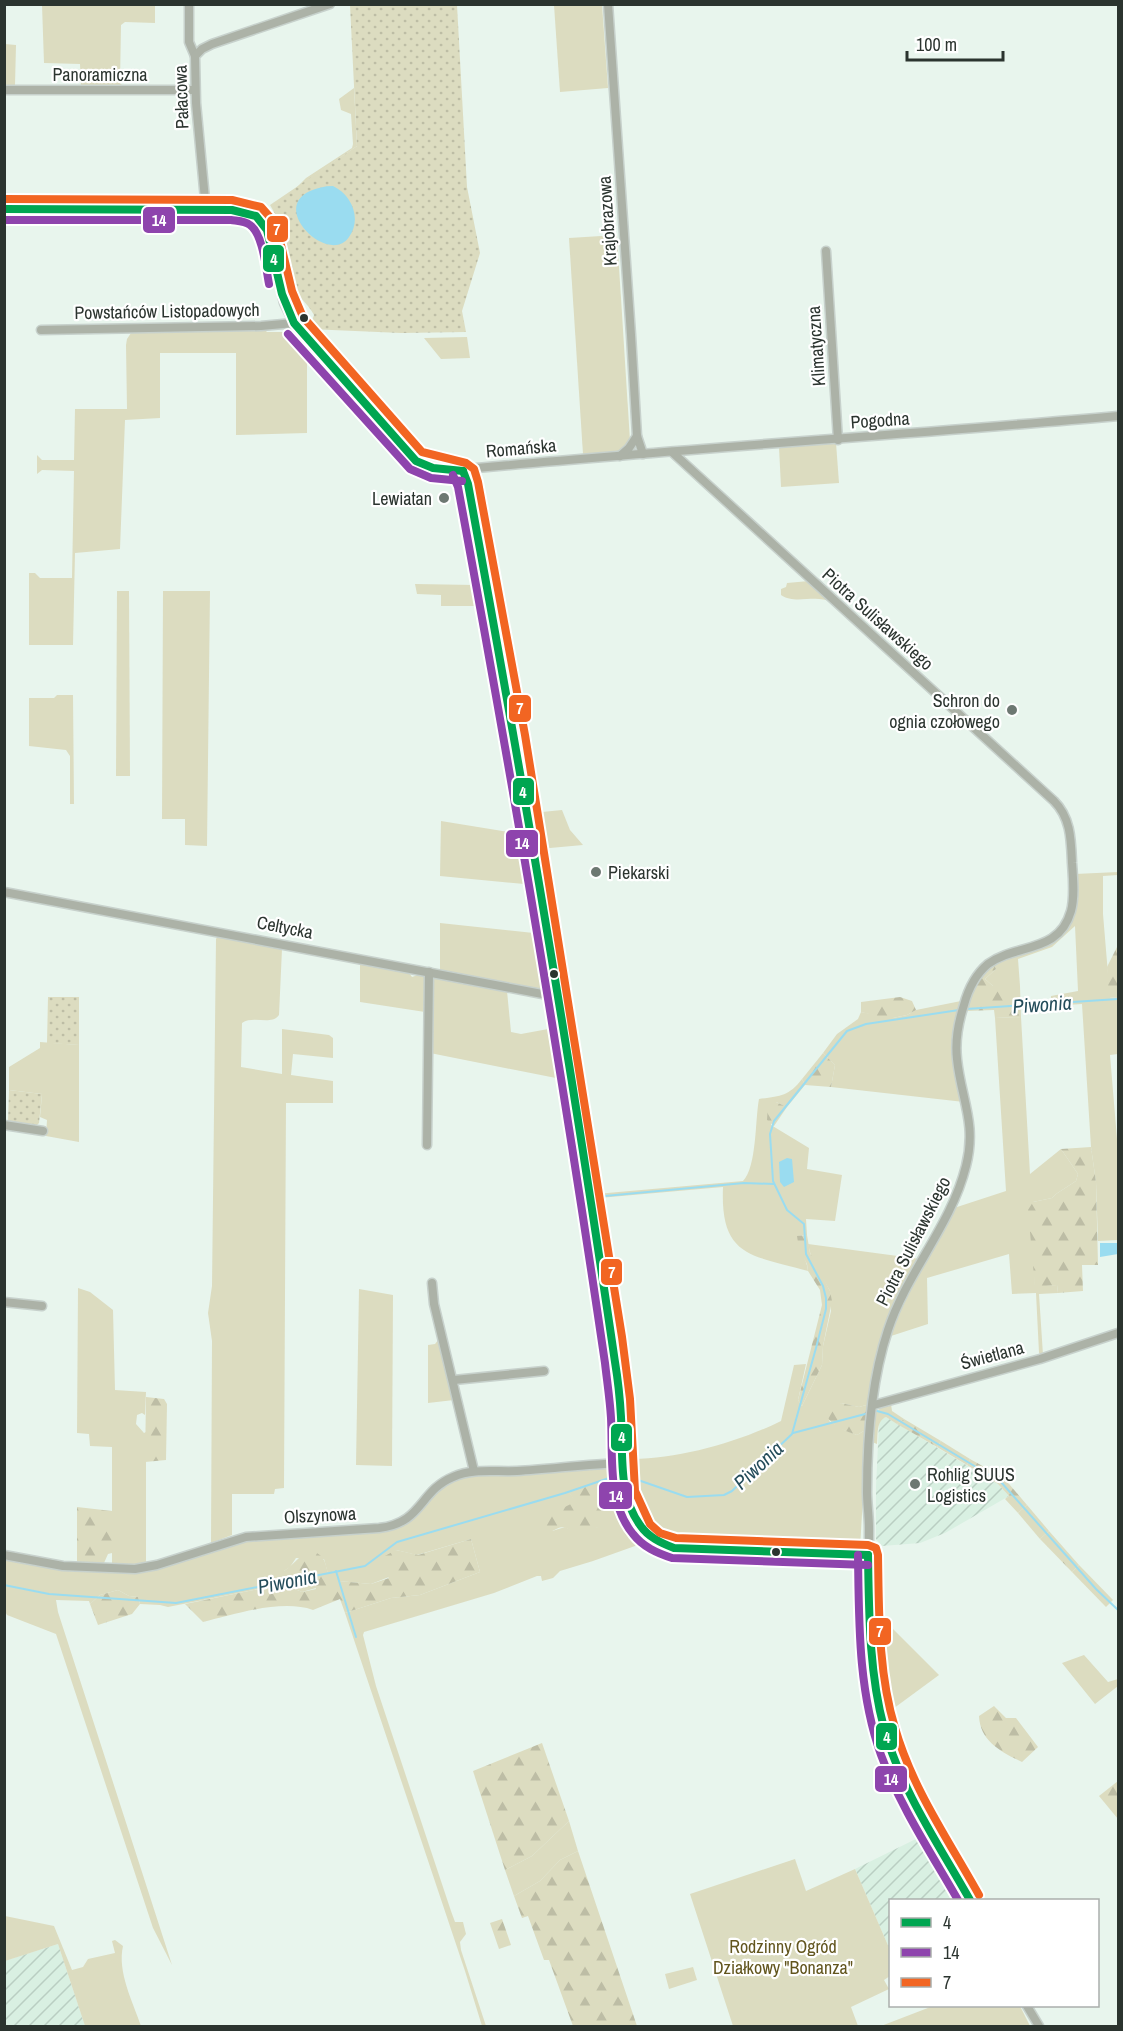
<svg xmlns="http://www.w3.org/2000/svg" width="1123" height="2031" font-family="'Archivo Narrow',sans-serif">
  <defs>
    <pattern id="industrial-furrows" width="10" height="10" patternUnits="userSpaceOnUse" patternTransform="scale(1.5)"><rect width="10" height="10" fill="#d9f0e2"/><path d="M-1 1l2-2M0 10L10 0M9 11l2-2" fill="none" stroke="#bacec2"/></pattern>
    <pattern id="forest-firs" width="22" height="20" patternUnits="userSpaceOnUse" patternTransform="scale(1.5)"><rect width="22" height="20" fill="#dcdcc0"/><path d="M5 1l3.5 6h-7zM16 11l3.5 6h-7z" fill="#bdbda5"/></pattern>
    <pattern id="park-dots" width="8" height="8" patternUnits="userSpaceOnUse" patternTransform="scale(1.5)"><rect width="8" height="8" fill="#dcdcc0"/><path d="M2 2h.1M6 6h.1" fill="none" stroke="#bdbda5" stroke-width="1.8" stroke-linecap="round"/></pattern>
  </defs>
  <rect width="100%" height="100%" fill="#e8f5ed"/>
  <!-- industrial -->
  <g fill="url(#industrial-furrows)">
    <polygon points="886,1417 998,1484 1009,1496 945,1533 920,1543 882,1546 876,1539 876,1487 879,1423 882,1418"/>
    <polygon points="924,1835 961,1900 890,1900 890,1950 855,1869"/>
    <polygon points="58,1944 85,2026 5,2026 4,1961"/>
  </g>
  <!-- green -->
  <g fill="#dcdcc0" fill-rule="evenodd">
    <polygon points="42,5 155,5 155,23 125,22 121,25 120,83 123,86 81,87 80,64 44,63"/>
    <polygon points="554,5 602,5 608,88 560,92"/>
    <polygon points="5,44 16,45 15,85 5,85"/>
    <polygon points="354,88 357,146 295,189 306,178 352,148 353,144 351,114 341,110 339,99"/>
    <polygon points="617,235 630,441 621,451 583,454 569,238"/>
    <polygon points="265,330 267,332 290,332 307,349 307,433 236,435 236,353 160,353 160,418 125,420 120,549 75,553 73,645 29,645 29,573 35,573 40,578 72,578 74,471 42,470 37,474 37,455 42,460 74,460 75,409 127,409 126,345 127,339 131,333"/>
    <polygon points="467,337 470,358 441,359 424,338"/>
    <polygon points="836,443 839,483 781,487 779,447"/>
    <polygon points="482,577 489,615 479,606 441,606 441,595 417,594 415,584 475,585"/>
    <path d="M809,581L831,602C815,594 795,605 781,595V589L786,587L787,583Z"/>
    <polygon points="117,591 129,591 130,776 116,776"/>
    <polygon points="163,591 210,591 207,846 185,845 185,819 162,819"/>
    <polygon points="57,695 73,695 74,804 70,804 70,756 66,750 29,746 29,698 54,698"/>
    <polygon points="562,810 570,830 583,845 539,849 532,813"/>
    <polygon points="441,821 527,835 535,885 440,876"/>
    <polygon points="1118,872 1118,875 1103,876 1103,914 1110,998 1118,997 1118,1054 1110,1055 1118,1151 1118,1240 1098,1241 1096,1182 1091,1147 1082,1004 1021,1008 1020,1003 1051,1002 1051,996 1078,991 1075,926 1052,947 1018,959 1020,986 993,986 985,979 996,969 994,964 1065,929 1075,874"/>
    <polygon points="440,923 543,934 552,988 548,992 440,971"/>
    <path d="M218,936L282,949L279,1015C271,1026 254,1015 242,1023L241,1067L282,1074V1029L329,1035L333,1038V1058L293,1054L291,1075L333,1081V1103H286L284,1488L275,1489L274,1494H232V1535L211,1543L212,1341L208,1313L212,1286L216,939Z"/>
    <polygon points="360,964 409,973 412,977 418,975 425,977 425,1012 360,1002"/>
    <polygon points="432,976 507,991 511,1032 521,1034 559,1027 566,1080 430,1053"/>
    <polygon points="961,1001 958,1015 964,1102 831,1087 835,1065 823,1053 837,1034 858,1019 861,1012 893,1018 907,1015 916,1010"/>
    <path d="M1021,1017L1030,1174L1061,1149L1078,1174L1076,1181L1056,1194L1052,1198L1033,1202L1035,1286L1057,1285L1058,1293L1039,1294L1043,1355L1039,1353L1036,1293L1012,1294L1009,1254L927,1278L928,1324L891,1336C906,1290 935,1252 954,1208L1006,1191L995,1018Z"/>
    <polygon points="40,1042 79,1045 79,1142 46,1136 47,1120 40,1117 42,1094 9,1090 9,1067 40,1048"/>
    <path d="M802,1079L805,1085L787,1107L776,1102L771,1125L809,1148L807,1169L842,1175L835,1221L806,1219L807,1235L798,1236C798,1249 807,1258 808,1271C751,1255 720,1257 723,1187L599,1198L596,1194L743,1181C757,1167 755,1119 759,1099C780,1096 788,1097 802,1079Z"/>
    <path d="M808,1244L920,1259L902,1289L870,1404L859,1407L841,1403L829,1421L844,1430L857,1435L867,1429L860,1548L858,1550L683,1543C631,1537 630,1503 629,1459C676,1460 739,1442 781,1421L794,1365L806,1364L798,1400L802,1406L822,1365L823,1346L831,1311L830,1291L812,1260Z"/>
    <polygon points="78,1288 90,1292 113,1310 115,1390 146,1392 145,1415 142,1413 137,1415 136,1424 144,1433 146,1432 146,1564 114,1565 112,1563 112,1447 90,1446 89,1434 77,1433"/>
    <polygon points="359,1289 393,1295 392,1466 356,1465"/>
    <polygon points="439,1339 454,1400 428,1403 428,1345 435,1344"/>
    <path d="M891,1404L892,1411L904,1419L897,1424L886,1417C876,1421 878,1435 877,1444L872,1442C874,1421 869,1410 891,1404Z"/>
    <polygon points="941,1441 970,1459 967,1465 937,1447"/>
    <path d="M614,1467L619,1471C620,1496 626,1519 640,1540L635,1546L593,1561L560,1571L553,1578L542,1581L541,1576H537L494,1593L364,1632L363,1635L376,1686L451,1911L455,1922H463L466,1934L460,1942L461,1950L486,2026H482L465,1971L345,1613L391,1598L420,1595L480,1572L471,1539L417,1555L396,1550L389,1577L371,1584L339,1581L334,1571L328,1574L324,1559L296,1558L290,1567L284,1571V1582C296,1581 300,1570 310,1569L316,1588L302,1592L283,1584L168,1607L160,1605L140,1604L138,1597L129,1596L118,1590L100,1595L90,1604L89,1601L56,1600L58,1612L172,1965L153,1928L56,1634L7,1615L4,1609V1558L75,1572H135L237,1542L393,1529C415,1522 423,1502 441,1488C450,1481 461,1478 472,1475ZM569,1492L598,1527L571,1530L565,1527L552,1531L576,1502Z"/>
    <polygon points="1027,1505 1049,1531 1040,1539 1018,1513"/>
    <polygon points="1079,1565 1113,1600 1106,1607 1072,1572"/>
    <polygon points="875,1611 939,1675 886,1714"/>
    <polygon points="1084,1655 1108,1682 1118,1679 1118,1686 1095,1704 1062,1663"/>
    <polygon points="569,1821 578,1851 560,1860 540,1881 514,1896 505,1870 532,1856"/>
    <polygon points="795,1859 806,1891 855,1869 890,1950 890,1976 884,1980 889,1989 851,2007 858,2026 733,2026 690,1894"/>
    <path d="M5,1916L54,1926L72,1970L83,1967L88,1959L115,1953L112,1941L115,1940L123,1946C117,1972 133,2002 141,2026H85L58,1944L5,1961Z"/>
    <polygon points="693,1967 697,1980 669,1989 665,1974"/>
    <polygon points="933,2006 1020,2006 1030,2026 881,2026"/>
  </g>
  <!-- forest -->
  <g fill="url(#forest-firs)">
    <polygon points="1118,945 1118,997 1109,998 1107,967"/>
    <path d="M994,964L996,969L985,979L993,986H1020L1021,1017L995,1018L994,1010L966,1011C972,991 979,978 994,964Z"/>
    <polygon points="900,997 912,1001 916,1010 907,1015 893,1018 892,1024 883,1026 878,1025 877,1016 861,1012 861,1002"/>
    <polygon points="823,1053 835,1065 831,1087 805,1085 802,1079"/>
    <polygon points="776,1102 787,1107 774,1126 767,1120 768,1105"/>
    <polygon points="1091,1147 1096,1182 1098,1265 1082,1265 1083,1291 1058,1293 1057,1285 1035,1287 1028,1210 1033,1202 1052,1198 1056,1194 1076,1181 1078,1174 1061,1149"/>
    <polygon points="807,1235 810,1253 830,1291 832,1301 823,1346 822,1365 802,1406 798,1400 822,1305 820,1290 808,1271 807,1264 799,1249 797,1236"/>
    <polygon points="146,1397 164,1399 167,1404 166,1460 145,1462"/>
    <path d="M841,1403L859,1407L870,1404L867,1429L857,1435C846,1431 832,1427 827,1416L831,1407Z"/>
    <polygon points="904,1419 941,1441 937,1447 897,1424"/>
    <polygon points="970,1459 1004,1478 1027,1505 1018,1513 1005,1499 1009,1496 998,1484 967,1465"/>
    <path d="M606,1481L615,1495L620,1511L598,1527L575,1536C561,1517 555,1535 539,1535L536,1521L575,1502L569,1492Z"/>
    <polygon points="77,1507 112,1511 112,1553 108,1554 104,1563 77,1562"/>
    <polygon points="1049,1531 1079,1565 1072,1572 1040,1539"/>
    <path d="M471,1539L480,1572L420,1595L391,1598L345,1613L340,1599L313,1610C282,1599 235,1614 203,1622L185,1604L283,1584L302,1592L316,1589L310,1570C301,1570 295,1580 284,1582V1571C295,1564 298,1555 312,1551C324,1555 325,1561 328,1573L336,1571L339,1581L371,1584L389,1578L381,1571L383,1557L396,1550L418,1555Z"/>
    <polygon points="118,1590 129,1596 138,1597 140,1604 132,1614 98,1625 90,1604 100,1595"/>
    <path d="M994,1706L1006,1718H1016L1038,1747L1022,1762C1001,1752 980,1741 979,1716Z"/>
    <polygon points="542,1743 569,1821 532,1856 505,1870 473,1771"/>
    <polygon points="1118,1781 1118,1819 1099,1796"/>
    <polygon points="578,1851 637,2026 573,2026 549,1960 544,1960 528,1916 522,1918 514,1896 540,1881 560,1860"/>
    <polygon points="502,1919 511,1945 499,1949 490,1923"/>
  </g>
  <!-- park -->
  <g fill="url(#park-dots)">
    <path d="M350,5H457L467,187L480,253L462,311L466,332L401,333L309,329L314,315C307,302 295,294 287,281C277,265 275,234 272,215L274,212L270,205L357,146Z"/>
    <polygon points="48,997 79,997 79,1045 47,1043"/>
    <polygon points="9,1090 42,1094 39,1123 36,1126 8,1122"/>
  </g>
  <!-- water -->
  <g fill="#9adcf0">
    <path d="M333,186C352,195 362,219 349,237C330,266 269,210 310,191C317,188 324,186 333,186Z"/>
    <polygon points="787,1158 792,1159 794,1182 784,1187 780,1182 779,1162"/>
    <polygon points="1100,1243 1118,1243 1118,1254 1100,1257"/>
  </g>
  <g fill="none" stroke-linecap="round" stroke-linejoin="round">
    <!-- stream -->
    <g stroke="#9adcf0" stroke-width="2">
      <polyline points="966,1009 1118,999"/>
      <polyline points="594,1197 744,1183 774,1184"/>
      <polyline points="877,1411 888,1414 1001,1482 1096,1589 1118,1610"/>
      <polyline points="793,1433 869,1413"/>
      <polyline points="626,1478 638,1480 687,1497 724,1495 732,1491 792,1434 816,1348 826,1309 826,1298 823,1286 806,1254 804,1224 787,1210 773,1181 770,1134 774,1121 847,1031 866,1024 959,1010"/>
      <polyline points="336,1571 356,1637"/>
      <polyline points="4,1585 49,1594 176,1603 365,1566 397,1542 565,1493 612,1477 620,1478"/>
    </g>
    <!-- minor casing -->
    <g stroke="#c7d1cc" stroke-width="11">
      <g id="minor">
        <polyline points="189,4 189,42 195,56"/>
        <polyline points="608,4 631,335 637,436 643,454"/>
        <polyline points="4,90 195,90"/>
        <path d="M4,209L232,210L256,216L267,230L284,303L296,327L405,450L416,461L433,468L463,471L477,468C690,448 905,435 1118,416"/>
        <polyline points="206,210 196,103 195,56 202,49 212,44 330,4"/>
        <polyline points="826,251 838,440"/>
        <polyline points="41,330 261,326 294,323"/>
        <path d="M672,452L1054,801C1071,818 1071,840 1072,863C1073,878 1075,896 1071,911C1059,954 1017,943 988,964C976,974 968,990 964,1005C958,1023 955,1041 957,1059C961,1099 977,1123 966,1166C951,1226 907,1272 888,1330C872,1378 867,1441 867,1492C867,1504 869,1516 869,1528C869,1600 865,1676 889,1745C909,1800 942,1850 970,1900"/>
        <polyline points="620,456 629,448 637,436"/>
        <path d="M463,471L468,484C521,765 565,1047 610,1329C615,1358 619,1387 621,1417C624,1465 614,1532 674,1548L868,1555"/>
        <polyline points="4,892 558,997"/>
        <polyline points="4,1125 43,1131"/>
        <polyline points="427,1145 429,972"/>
        <polyline points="432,1283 434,1304 474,1471"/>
        <polyline points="4,1302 42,1306"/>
        <polyline points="454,1380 544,1371"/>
        <polyline points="874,1405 1040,1359 1118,1333"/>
        <path d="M4,1555L63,1566L135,1569L157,1565L246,1537L379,1528C423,1523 419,1491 453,1477C473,1468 495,1472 517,1471C552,1469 587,1464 623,1463"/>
        <polyline points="1027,2006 1039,2026"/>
      </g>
    </g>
    <!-- minor -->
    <use href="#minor" stroke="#acb2a7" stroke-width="8"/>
    <!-- bus-1 casing -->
    <g stroke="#fff" stroke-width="12">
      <g id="bus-1">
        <polyline points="4,209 232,210 256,216 267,230 282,294 294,323 416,461 433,468 463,471"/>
        <path d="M463,471L468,484C522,776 572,1068 615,1362C618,1380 620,1399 621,1417C623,1453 618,1495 640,1525C648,1537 661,1543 674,1548L868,1555"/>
        <path d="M868,1555C869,1613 869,1672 884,1728C901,1790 939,1845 970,1900"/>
      </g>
    </g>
    <!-- bus-2 casing -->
    <g stroke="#fff" stroke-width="12">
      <g id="bus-2">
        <path d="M4,220H231C237,221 245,221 250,225C263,234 266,269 269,284"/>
        <polyline points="288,334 410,469 431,478 462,481"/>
        <path d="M453,475L458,487C512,778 562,1070 605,1363C607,1381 610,1400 611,1418C613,1456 607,1503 633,1534C643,1547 657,1553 672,1558L868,1565"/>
        <path d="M858,1555C859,1622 858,1691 881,1755C900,1806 931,1853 958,1900"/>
      </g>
    </g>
    <!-- bus-3 casing -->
    <g stroke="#fff" stroke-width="12">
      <path id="bus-3" d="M4,199L232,200L261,207L276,224L292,291L303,317L422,452L466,463L474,469L478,482L525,735L622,1337L630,1399L635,1491L650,1524L660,1533L676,1538L868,1545L876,1548L878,1555C879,1612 878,1672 895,1728C912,1788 949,1841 979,1895"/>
    </g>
    <!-- bus-1 -->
    <use href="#bus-1" stroke="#00a651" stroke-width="8"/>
    <!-- bus-2 -->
    <use href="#bus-2" stroke="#8e44ad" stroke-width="8"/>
    <!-- bus-3 -->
    <use href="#bus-3" stroke="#f26522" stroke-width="8"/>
  </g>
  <!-- markers -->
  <g fill="#2b342f" stroke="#fff" stroke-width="2">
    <circle cx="304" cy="318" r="5"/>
    <circle cx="554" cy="974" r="5"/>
    <circle cx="776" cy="1552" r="5"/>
  </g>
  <g fill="#6d7872" stroke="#fff" stroke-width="2">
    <circle cx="444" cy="498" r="6"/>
    <circle cx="1012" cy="710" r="6"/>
    <circle cx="596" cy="872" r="6"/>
    <circle cx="915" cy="1484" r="6"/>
  </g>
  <g text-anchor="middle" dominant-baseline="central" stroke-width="4.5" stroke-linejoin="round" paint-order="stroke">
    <!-- street labels -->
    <g font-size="18" fill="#2b342f" stroke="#fff">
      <text x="100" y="74">Panoramiczna</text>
      <text transform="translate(181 97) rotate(-92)">Pałacowa</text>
      <text transform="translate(607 221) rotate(-94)">Krajobrazowa</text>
      <text transform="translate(167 311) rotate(-1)">Powstańców Listopadowych</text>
      <text transform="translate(816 346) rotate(-94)">Klimatyczna</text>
      <text transform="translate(880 420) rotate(-4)">Pogodna</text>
      <text transform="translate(521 448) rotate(-5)">Romańska</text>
      <text transform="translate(878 619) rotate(42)">Piotra Sulisławskiego</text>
      <text transform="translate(285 927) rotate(11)">Celtycka</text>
      <text transform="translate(913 1241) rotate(-63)">Piotra Sulisławskiego</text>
      <text transform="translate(992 1355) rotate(-15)">Świetlana</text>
      <text transform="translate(320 1515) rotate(-3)">Olszynowa</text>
    </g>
    <!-- poi labels -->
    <g font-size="18" fill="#2b342f" stroke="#fff" text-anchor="end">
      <text x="432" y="498">Lewiatan</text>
      <text x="1000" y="700">Schron do<tspan x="1000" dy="21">ognia czołowego</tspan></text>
      <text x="608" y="872" text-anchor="start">Piekarski</text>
      <text x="927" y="1474" text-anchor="start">Rohlig SUUS<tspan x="927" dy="21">Logistics</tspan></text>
    </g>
    <!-- park labels -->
    <g font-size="18" fill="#62551e" stroke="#fff">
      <text x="783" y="1946">Rodzinny Ogród<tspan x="783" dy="21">Działkowy "Bonanza"</tspan></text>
    </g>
    <!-- water labels -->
    <g font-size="20" font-style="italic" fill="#244c5a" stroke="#fff">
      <text transform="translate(1042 1004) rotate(-4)">Piwonia</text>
      <text transform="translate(758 1465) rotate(-43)">Piwonia</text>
      <text transform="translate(287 1581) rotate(-11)">Piwonia</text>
    </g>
  </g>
  <g stroke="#fff" stroke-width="2">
    <rect x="142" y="206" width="34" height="28" rx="6" fill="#8e44ad"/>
    <rect x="266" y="215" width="23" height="28" rx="6" fill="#f26522"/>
    <rect x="262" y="244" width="23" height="29" rx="6" fill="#00a651"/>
    <rect x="508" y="694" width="24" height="29" rx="6" fill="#f26522"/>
    <rect x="512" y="777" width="23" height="29" rx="6" fill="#00a651"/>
    <rect x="505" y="829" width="34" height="29" rx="6" fill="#8e44ad"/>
    <rect x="600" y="1258" width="23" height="28" rx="6" fill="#f26522"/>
    <rect x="610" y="1423" width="23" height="29" rx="6" fill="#00a651"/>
    <rect x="598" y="1481" width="35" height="29" rx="6" fill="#8e44ad"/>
    <rect x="868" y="1617" width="24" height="29" rx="6" fill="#f26522"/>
    <rect x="875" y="1722" width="23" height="29" rx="6" fill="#00a651"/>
    <rect x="874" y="1765" width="34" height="28" rx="6" fill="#8e44ad"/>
  </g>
  <g font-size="16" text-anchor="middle" font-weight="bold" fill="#fff">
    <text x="159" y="226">14</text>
    <text x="277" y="235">7</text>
    <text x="274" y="265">4</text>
    <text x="520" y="714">7</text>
    <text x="523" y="798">4</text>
    <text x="522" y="849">14</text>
    <text x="612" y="1278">7</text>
    <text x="622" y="1443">4</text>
    <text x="616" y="1502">14</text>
    <text x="880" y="1637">7</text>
    <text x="887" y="1743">4</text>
    <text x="891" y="1785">14</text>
  </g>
  <!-- border -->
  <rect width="1123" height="2031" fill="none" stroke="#2b342f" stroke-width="12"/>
  <!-- legend -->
  <rect x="889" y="1899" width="210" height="108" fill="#ffffff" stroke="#aaaeac" stroke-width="1.5"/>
  <rect x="901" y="1918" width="30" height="9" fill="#00a651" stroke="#aaaeac" stroke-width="1.5"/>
  <text x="943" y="1929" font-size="18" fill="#2b342f">4</text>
  <rect x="901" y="1948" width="30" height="9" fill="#8e44ad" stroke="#aaaeac" stroke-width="1.5"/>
  <text x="943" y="1959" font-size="18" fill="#2b342f">14</text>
  <rect x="901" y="1978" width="30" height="9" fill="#f26522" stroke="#aaaeac" stroke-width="1.5"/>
  <text x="943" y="1989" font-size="18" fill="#2b342f">7</text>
  <!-- scale -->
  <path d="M907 51v9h96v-9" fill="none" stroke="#2b342f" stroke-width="3"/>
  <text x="916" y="51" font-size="18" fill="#2b342f" stroke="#ffffff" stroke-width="4.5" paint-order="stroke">100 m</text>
</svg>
